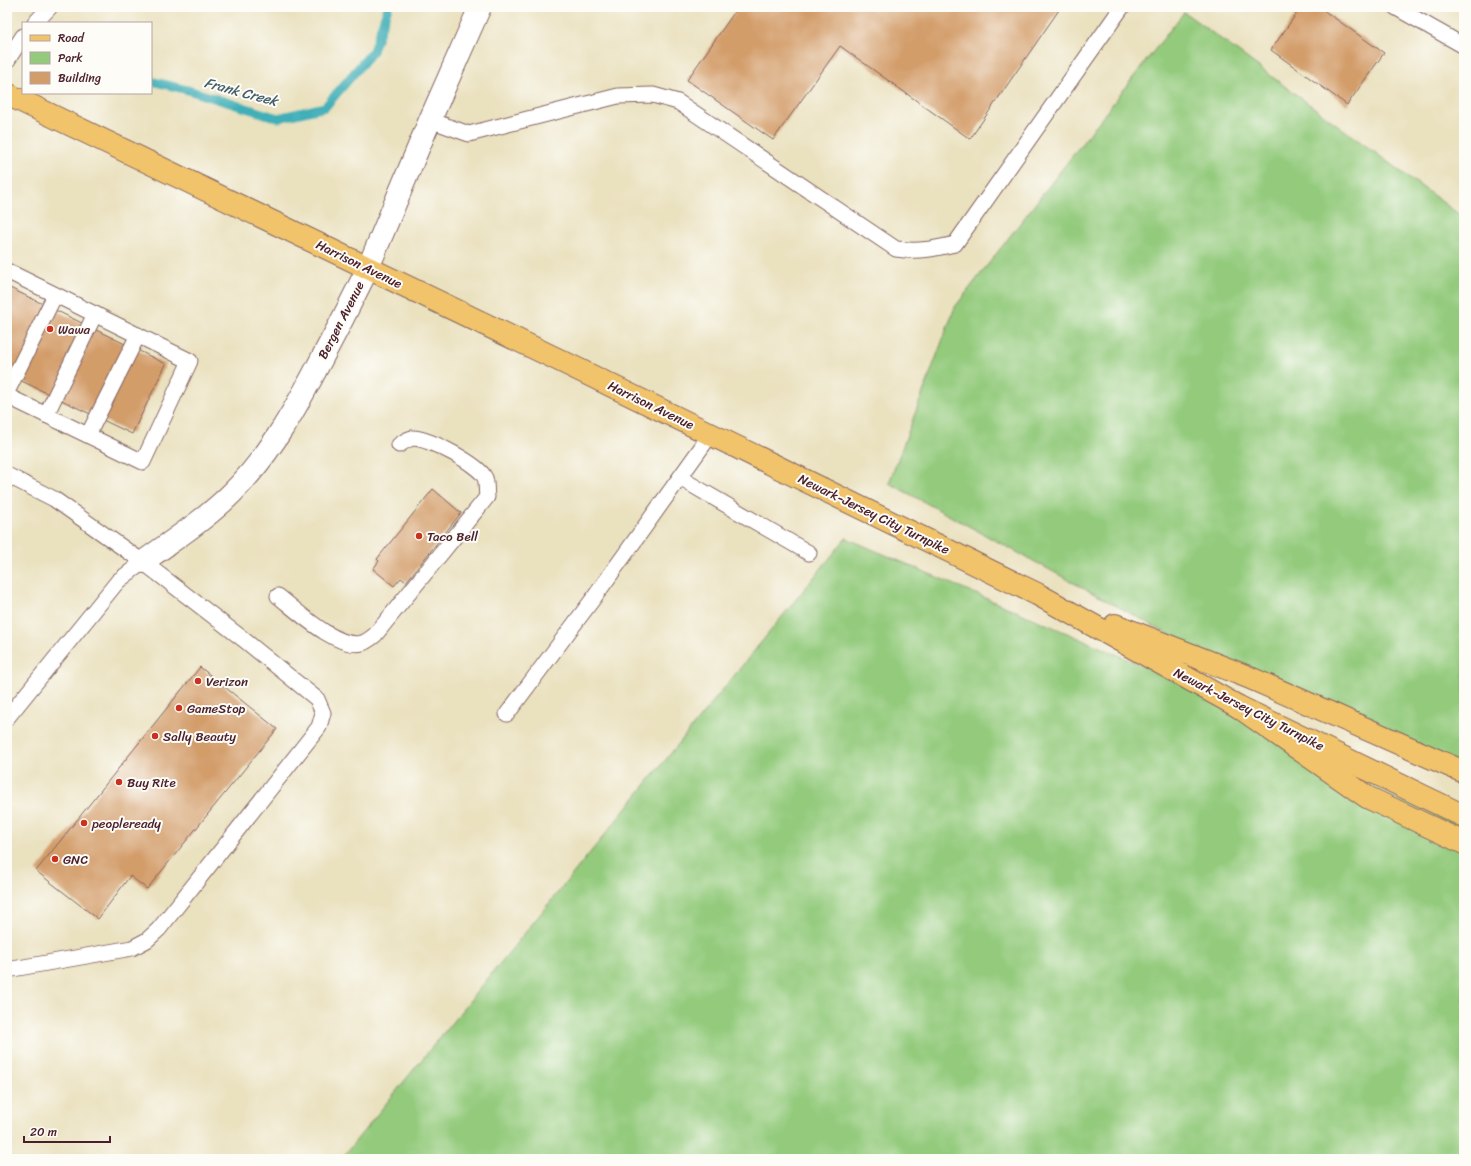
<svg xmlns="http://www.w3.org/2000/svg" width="1471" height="1166" font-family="Sriracha,sans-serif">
  <rect width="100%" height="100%" fill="#fdfcf7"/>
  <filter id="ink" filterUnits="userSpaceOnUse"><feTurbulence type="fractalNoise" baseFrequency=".025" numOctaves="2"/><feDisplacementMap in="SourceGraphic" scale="8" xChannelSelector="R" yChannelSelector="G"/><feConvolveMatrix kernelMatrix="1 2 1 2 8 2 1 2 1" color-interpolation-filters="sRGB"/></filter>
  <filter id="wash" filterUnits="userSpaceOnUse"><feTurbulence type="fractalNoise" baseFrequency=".012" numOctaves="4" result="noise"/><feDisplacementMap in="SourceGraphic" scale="16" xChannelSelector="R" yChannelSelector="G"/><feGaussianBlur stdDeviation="0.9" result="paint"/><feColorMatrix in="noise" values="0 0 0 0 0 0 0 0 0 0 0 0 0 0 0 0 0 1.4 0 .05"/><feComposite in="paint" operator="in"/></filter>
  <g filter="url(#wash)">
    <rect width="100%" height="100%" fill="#eae1bf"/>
    <!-- green -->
    <g fill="#93ca7c" stroke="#6e7454">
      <polygon points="1184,12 1464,218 1464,772 1248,677 889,483 955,307"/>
      <polygon points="846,538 1239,707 1464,816 1464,1159 341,1159"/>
    </g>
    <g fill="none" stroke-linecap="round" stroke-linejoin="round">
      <!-- stream -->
      <polyline stroke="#3fafb7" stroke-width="9" points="151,81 188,90 278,118 325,107 373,51 388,7"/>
    </g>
    <g id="blocks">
      <!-- building -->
      <g fill="#d39d6a">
        <polygon points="738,7 1061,7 970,139 840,46 773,140 687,80"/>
        <polygon points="1301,7 1319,7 1384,53 1347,105 1271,50"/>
        <polygon points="10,288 166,364 132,434 7,374 7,293"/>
        <polygon points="433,489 461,513 406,582 401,578 394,586 373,569 379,561 377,559"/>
        <polygon points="200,667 277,729 147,889 130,876 98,919 36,871"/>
      </g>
    </g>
  </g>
  <g filter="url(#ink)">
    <use href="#blocks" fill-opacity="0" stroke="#82635f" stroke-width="1"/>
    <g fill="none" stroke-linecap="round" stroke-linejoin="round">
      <!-- service casing -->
      <g stroke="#82635f" stroke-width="17">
        <g id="service">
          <polyline points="1395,7 1464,46"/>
          <polyline points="35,23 50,7"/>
          <polyline points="7,61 23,36"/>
          <path d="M430,120L469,134L618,96L653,95L678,102L896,249C919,252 933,249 955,244L1122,7"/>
          <polyline points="7,271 190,361 143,462 7,396"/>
          <polyline points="7,392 55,295"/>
          <polyline points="46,415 95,314"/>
          <polyline points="88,435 138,335"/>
          <polyline points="7,475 54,499 143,562 243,639 317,699 323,713 319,727 159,929 147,940 132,948 7,970"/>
          <polyline points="680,478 809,553"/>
          <path d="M278,596C296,610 338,650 362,643C366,642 371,638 375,635L487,497C486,491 487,483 485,478C479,464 428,438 413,438C407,439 404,442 399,445"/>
          <polyline points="507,714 593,599 711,434"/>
          <polyline points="7,718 118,581 143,562"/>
        </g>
      </g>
      <!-- minor casing -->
      <g stroke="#82635f" stroke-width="24">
        <path id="minor" d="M143,562C173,540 205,520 232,493C265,460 289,420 311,379C331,342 350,305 368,268"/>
      </g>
      <!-- tertiary casing -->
      <g stroke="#82635f" stroke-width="24">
        <polyline id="tertiary" points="368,268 430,120 480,7"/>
      </g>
      <!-- primary casing -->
      <g stroke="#82635f" stroke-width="24">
        <g id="primary">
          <polyline points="7,94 561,361 1037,594 1239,707 1464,816"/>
          <polyline points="1115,625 1248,677 1464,772"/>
        </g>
      </g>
      <!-- motorway casing -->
      <g stroke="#82635f" stroke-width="24">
        <polyline id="motorway" points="1239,707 1367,797 1464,843"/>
      </g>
      <!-- service -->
      <use href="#service" stroke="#fff" stroke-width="15"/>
      <!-- minor -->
      <use href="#minor" stroke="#fff" stroke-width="22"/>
      <!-- tertiary -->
      <use href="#tertiary" stroke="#fff" stroke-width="22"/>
      <!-- primary -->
      <use href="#primary" stroke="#f1c36a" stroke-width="22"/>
      <!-- motorway -->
      <use href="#motorway" stroke="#f1c36a" stroke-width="22"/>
    </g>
  </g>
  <!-- markers -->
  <g fill="#c8321e" stroke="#fdfcf7" stroke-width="1.5">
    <circle cx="50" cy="329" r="4"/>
    <circle cx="419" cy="536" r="4"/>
    <circle cx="198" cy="681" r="4"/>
    <circle cx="179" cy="708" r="4"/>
    <circle cx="155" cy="736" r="4"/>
    <circle cx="119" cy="782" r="4"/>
    <circle cx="84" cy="823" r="4"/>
    <circle cx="55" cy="859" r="4"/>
  </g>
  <g text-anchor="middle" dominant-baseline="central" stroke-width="4" stroke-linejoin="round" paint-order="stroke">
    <!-- street labels -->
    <g font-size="13" fill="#4a1f2b" stroke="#fdfcf7">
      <text transform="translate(359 264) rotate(26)">Harrison Avenue</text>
      <text transform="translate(341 320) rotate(-63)">Bergen Avenue</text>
      <text transform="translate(651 405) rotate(26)">Harrison Avenue</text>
      <text transform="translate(874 514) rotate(26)">Newark-Jersey City Turnpike</text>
      <text transform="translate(1249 709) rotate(27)">Newark-Jersey City Turnpike</text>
    </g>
    <!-- poi labels -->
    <g font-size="13" fill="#4a1f2b" stroke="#fdfcf7" text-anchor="start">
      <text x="58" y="329">Wawa</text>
      <text x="427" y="536">Taco Bell</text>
      <text x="206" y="681">Verizon</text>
      <text x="187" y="708">GameStop</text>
      <text x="163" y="736">Sally Beauty</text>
      <text x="127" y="782">Buy Rite</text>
      <text x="92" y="823">peopleready</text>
      <text x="63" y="859">GNC</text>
    </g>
    <!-- water labels -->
    <g font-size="14" font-style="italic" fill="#45606a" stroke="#fdfcf7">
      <text transform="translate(241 92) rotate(15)">Frank Creek</text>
    </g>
  </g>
  <!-- margin -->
  <rect width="1471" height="1166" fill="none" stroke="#fdfcf7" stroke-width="24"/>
  <!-- legend -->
  <rect x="22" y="22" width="130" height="72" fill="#fdfcf7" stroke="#b5a4a5"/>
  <rect x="30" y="35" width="20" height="6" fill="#f1c36a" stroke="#b5a4a5"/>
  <text x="58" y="42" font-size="12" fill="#4a1f2b">Road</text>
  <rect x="30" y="52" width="20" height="12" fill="#93ca7c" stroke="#b5a4a5"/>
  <text x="58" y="62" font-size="12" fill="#4a1f2b">Park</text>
  <rect x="30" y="72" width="20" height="12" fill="#d39d6a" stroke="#b5a4a5"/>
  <text x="58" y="82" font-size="12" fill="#4a1f2b">Building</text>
  <!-- scale -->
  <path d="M24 1136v6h86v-6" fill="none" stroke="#4a1f2b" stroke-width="2"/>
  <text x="30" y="1136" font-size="12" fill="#4a1f2b" stroke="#fdfcf7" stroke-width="3" paint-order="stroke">20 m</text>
</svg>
